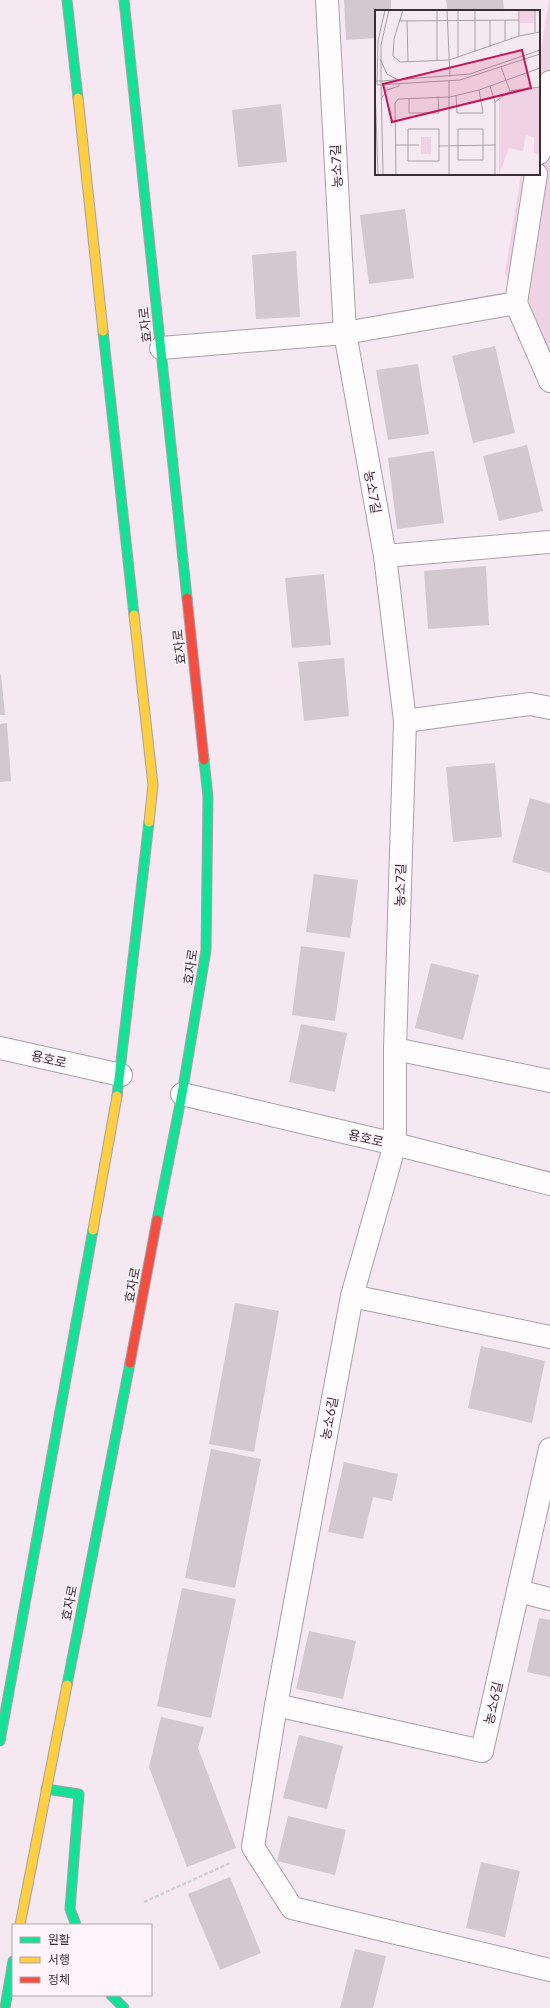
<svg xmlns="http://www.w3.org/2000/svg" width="550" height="2008" font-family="Lato,'Noto Sans KR',sans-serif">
  <rect width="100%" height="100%" fill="#f6e8f0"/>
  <!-- green -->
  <polygon fill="#efd3e4" points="549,0 550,0 550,389 505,273 521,174 539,174 539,62"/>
  <!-- building -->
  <g fill="#d2c8ce">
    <polygon points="344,0 391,0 391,11 376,11 376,38 346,40"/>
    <polygon points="446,0 503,0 504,11 448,11"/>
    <polygon points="281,104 287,162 238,167 232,110"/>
    <polygon points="405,209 414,278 369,284 360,215"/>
    <polygon points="296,251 300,317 256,319 252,255"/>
    <polygon points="495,346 515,433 473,443 452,356"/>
    <polygon points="418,364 429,434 388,440 376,370"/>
    <polygon points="527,445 543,511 499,521 483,456"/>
    <polygon points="434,451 444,523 397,529 388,458"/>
    <polygon points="486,566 489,625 428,629 424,571"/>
    <polygon points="324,574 331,645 292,648 285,578"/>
    <polygon points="344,658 349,716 304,721 298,662"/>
    <polygon points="1,674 5,715 0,715 0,675"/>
    <polygon points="7,723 11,781 0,782 0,724"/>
    <polygon points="495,763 502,837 453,842 446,767"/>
    <polygon points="530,798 550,804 550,873 512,862"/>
    <polygon points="314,874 358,880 350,938 306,932"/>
    <polygon points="301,946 345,952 335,1021 292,1015"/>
    <polygon points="431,963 479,975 463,1040 415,1028"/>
    <polygon points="301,1024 347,1033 335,1092 289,1082"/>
    <polygon points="235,1303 279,1311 254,1452 209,1444"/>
    <polygon points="481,1346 545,1361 532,1423 468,1408"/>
    <polygon points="211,1449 261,1459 235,1588 185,1578"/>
    <polygon points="344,1462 398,1474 392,1501 373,1497 363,1539 328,1532"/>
    <polygon points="182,1588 236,1599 211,1718 157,1706"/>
    <polygon points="539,1618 550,1620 550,1677 527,1672"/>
    <polygon points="309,1631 356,1641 343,1699 296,1689"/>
    <polygon points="161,1717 204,1727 198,1748 236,1848 187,1867 149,1767"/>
    <polygon points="299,1735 343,1746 327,1809 283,1798"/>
    <polygon points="288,1816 346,1830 335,1875 277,1861"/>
    <polygon points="481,1862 520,1871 505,1937 466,1928"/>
    <polygon points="230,1877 261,1953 220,1970 188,1894"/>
    <polygon points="355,1949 386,1956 373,2008 340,2008"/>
  </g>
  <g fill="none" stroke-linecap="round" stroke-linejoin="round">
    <!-- street casing -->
    <g stroke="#aa9fa5" stroke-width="24">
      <g id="street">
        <polyline points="327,0 345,333 385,556 405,721 395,1049 395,1144 352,1296 276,1705 253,1847 292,1908 550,1970"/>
        <polyline points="539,153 550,82"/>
        <polyline points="536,174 516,303 550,381"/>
        <polyline points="161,348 345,333 516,303"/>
        <polyline points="385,556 550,542"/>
        <polyline points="405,721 530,704 550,708"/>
        <polyline points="0,1048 121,1075"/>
        <polyline points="395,1049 550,1081"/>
        <polyline points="182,1094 395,1144 550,1184"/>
        <polyline points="352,1296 550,1337"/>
        <polyline points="518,1591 550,1599"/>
        <polyline points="276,1705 482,1751 550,1449"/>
      </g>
    </g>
    <!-- fast casing -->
    <g stroke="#aa9fa5" stroke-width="11">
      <g id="fast">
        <polyline points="67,0 78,98"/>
        <polyline points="124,0 187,598"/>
        <polyline points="103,331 134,615"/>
        <polyline points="117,1096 149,822"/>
        <polyline points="157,1220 182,1094 206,950 208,797 204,760"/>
        <polyline points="67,1685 130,1363"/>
        <polyline points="0,1741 93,1230"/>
        <polyline points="46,1789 79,1794 70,1909 76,1925"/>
        <polyline points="111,1995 124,2008"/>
        <polyline points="5,2008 13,1961"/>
      </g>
    </g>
    <!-- slow casing -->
    <g stroke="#aa9fa5" stroke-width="11">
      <g id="slow">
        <polyline points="78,98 103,331"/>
        <polyline points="134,615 153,785 149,822"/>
        <polyline points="93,1230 117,1096"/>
        <polyline points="20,1925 67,1685"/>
      </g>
    </g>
    <!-- jam casing -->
    <g stroke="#aa9fa5" stroke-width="11">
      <g id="jam">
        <polyline points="187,598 204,760"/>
        <polyline points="130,1363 157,1220"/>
      </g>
    </g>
    <!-- path -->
    <polyline stroke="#d2cfd1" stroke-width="2.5" stroke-dasharray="4 2" stroke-linecap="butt" points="144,1902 230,1863"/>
    <!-- street -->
    <use href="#street" stroke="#fefcfd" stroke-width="22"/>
    <!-- fast -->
    <use href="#fast" stroke="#16e098" stroke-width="9"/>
    <!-- slow -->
    <use href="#slow" stroke="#ffcf43" stroke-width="9"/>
    <!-- jam -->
    <use href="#jam" stroke="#f24e42" stroke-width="9"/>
  </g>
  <g text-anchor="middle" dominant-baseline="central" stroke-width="3" stroke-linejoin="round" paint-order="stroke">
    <!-- street labels -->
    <g font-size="13" fill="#392f35" stroke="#fff4fa">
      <text transform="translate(336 166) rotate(-93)">농소7길</text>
      <text transform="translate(145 325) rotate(-96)">효자로</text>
      <text transform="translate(373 492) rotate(80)">농소7길</text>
      <text transform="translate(179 647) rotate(-96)">효자로</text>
      <text transform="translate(400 885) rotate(-88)">농소7길</text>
      <text transform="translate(190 967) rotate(-81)">효자로</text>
      <text transform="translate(49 1059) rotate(13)">용호로</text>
      <text transform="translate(366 1138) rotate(13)">용호로</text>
      <text transform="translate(132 1285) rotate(-79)">효자로</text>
      <text transform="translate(329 1418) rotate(-79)">농소6길</text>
      <text transform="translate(69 1603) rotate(-79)">효자로</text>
      <text transform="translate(493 1703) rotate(-77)">농소6길</text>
    </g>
  </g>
  <!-- overview -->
  <g transform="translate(375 10)">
    <rect width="165" height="165" fill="#f6e8f0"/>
    <path d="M145,0H159V13H145ZM165,77V145L159,143V127L151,125L148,141L134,138L124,165V89L137,79ZM46,127H56V144H46Z" fill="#efd3e4"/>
    <path fill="none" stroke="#aa9ea5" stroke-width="1" d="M10,0L3,31L2,75L85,70L165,44M14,0L6,35V71L95,64L165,40M28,0L19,29L18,46L25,52L74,50L144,26L165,22M62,0V51M72,0L75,67M100,0V42M115,10V37M130,10V31M25,11L144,10M32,11L33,52M160,22V0M144,26V0M83,48V0M5,49L12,64L23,70M126,57L135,81M0,71H6L8,165M0,75L3,165M115,76L120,92M81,85L82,103H108L104,80M34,88V103H64L63,86M6,89L12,80L24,76V74M33,119H64V151H33ZM83,119H108V150H83ZM20,135H44M64,136L121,135M21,165L20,93L23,89L75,87L104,80L165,58M74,165V71M120,165V92L135,81L165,77"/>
    <path fill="#c2185b" fill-opacity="0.15" stroke="#c2185b" stroke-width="2" d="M147,40L156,78L17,112L8,74Z"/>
    <rect width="165" height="165" fill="none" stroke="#392f35" stroke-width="2"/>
  </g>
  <!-- legend -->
  <rect x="12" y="1924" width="140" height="72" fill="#fff4fa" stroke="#b0a5ab"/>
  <rect x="20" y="1937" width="20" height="6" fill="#16e098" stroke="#b0a5ab"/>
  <text x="48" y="1944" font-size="12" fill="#392f35">원활</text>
  <rect x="20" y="1957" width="20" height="6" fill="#ffcf43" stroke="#b0a5ab"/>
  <text x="48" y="1964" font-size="12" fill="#392f35">서행</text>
  <rect x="20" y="1977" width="20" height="6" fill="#f24e42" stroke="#b0a5ab"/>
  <text x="48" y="1984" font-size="12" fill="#392f35">정체</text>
</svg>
